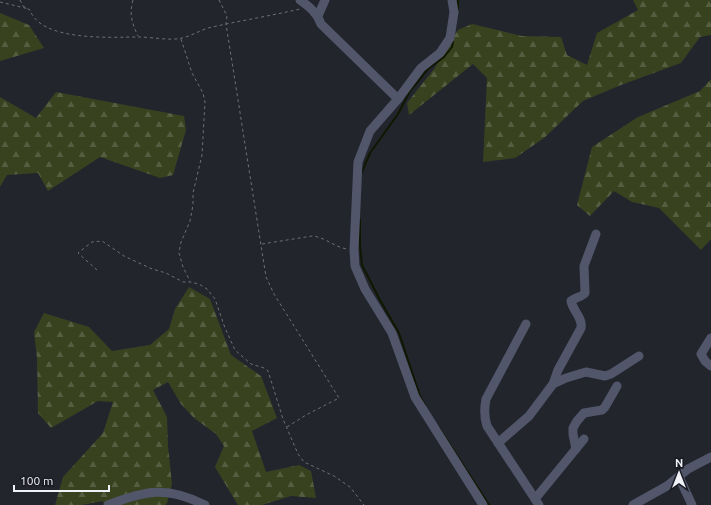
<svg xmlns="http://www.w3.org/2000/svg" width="711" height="505" font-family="Ubuntu,sans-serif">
  <defs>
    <pattern id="forest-firs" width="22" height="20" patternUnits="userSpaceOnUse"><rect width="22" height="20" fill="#38421f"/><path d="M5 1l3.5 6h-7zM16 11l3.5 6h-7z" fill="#555e40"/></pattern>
  </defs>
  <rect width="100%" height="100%" fill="#23252d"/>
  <!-- forest -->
  <g fill="url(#forest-firs)">
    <polygon points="633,0 711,0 711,35 700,37 681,63 621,85 583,101 544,138 515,158 483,162 487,78 473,64 409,115 407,103 434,69 458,30 472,24 522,36 561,37 567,55 587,65 597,33 638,10"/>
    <polygon points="0,13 29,25 44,48 0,61"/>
    <polygon points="711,79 711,239 701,250 659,208 632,202 614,191 590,216 577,205 592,147 638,117 700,91"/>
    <polygon points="56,92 184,116 186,130 173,175 160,178 100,157 48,191 38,173 7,175 0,187 0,97 36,118"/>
    <polygon points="189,287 210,299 231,355 261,376 277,418 252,431 266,472 299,465 311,471 316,498 291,496 262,505 238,505 215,467 224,446 216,434 194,418 181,404 168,382 153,390 167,417 168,446 172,484 167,503 165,505 104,505 103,501 82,505 55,505 63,477 103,433 113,402 98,401 51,428 38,413 37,358 34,332 44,313 89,327 112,351 150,345 169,329 175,309"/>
  </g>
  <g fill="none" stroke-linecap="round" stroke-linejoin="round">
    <!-- stream -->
    <g stroke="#101700" stroke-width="2">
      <polyline points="458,9 458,0"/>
      <polyline points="361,174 370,153 398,114 410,91 428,69 444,57 452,47 453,41"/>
      <polyline points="360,220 360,246 362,265 380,300 399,333 420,396 425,405"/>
      <polyline points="438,426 489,505"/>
    </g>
    <!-- path -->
    <g stroke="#6e6f77" stroke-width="1" stroke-dasharray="3 3" stroke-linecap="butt">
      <path d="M20,0L23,6L30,10C41,42 112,37 139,37C151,37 171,41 182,38C191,36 199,31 208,28C238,21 270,16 300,9"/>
      <path d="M133,0C129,15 132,23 138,36"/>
      <polyline points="219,0 227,16 226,24 266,277 274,294 339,398 306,415 287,427"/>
      <polyline points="0,2 29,9"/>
      <polyline points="181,39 192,73 203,93 205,102 202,155 193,193 193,205 190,221 181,242 179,253 183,267 190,281"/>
      <path d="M262,244L312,236C325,237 334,247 347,249"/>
      <polyline points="97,270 78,253 92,242 102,241 124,256 152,269 166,273 183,282 190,282 199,284 207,289 215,299 225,328 235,350 251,364 264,368 268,371 283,419 298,454 304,462 334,476 350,487 364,505"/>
    </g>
    <!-- minor -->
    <g stroke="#51566b" stroke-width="9">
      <path d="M300,0C310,7 317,13 321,24L398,99L370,131L358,162L354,250L355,266L365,289L392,333L415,397L483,505"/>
      <polyline points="318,16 325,0"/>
      <polyline points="398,99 421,68 440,53 450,38 454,12 452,0"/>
      <path d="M526,324L486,399C484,409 484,417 487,426L539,505"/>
      <polyline points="711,338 701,354 705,361 711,366"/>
      <path d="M553,384L558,370L581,328C583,318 573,311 571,301C575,297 581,298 585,293L584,266L596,234"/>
      <polyline points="498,443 529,416 553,384 566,378 586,372 605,376 611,374 639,356"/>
      <polyline points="576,449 573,434 573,428 577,421 584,413 602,410 605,407 617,386"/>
      <polyline points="679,477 692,505"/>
      <polyline points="535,499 584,439"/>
      <path d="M108,505C146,490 167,486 205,505"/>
      <polyline points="633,505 667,486 688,469 711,457"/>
    </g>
  </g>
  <!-- north arrow -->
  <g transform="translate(679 473)" stroke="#1a1b23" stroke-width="3" paint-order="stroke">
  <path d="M0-3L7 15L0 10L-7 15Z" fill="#f1f2f8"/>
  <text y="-6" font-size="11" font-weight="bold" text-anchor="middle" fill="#f1f2f8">N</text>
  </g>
  <!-- scale -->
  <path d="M14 485v6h95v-6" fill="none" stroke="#f1f2f8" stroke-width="2"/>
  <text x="20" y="485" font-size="12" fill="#f1f2f8" stroke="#1a1b23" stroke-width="3" paint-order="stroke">100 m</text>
</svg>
